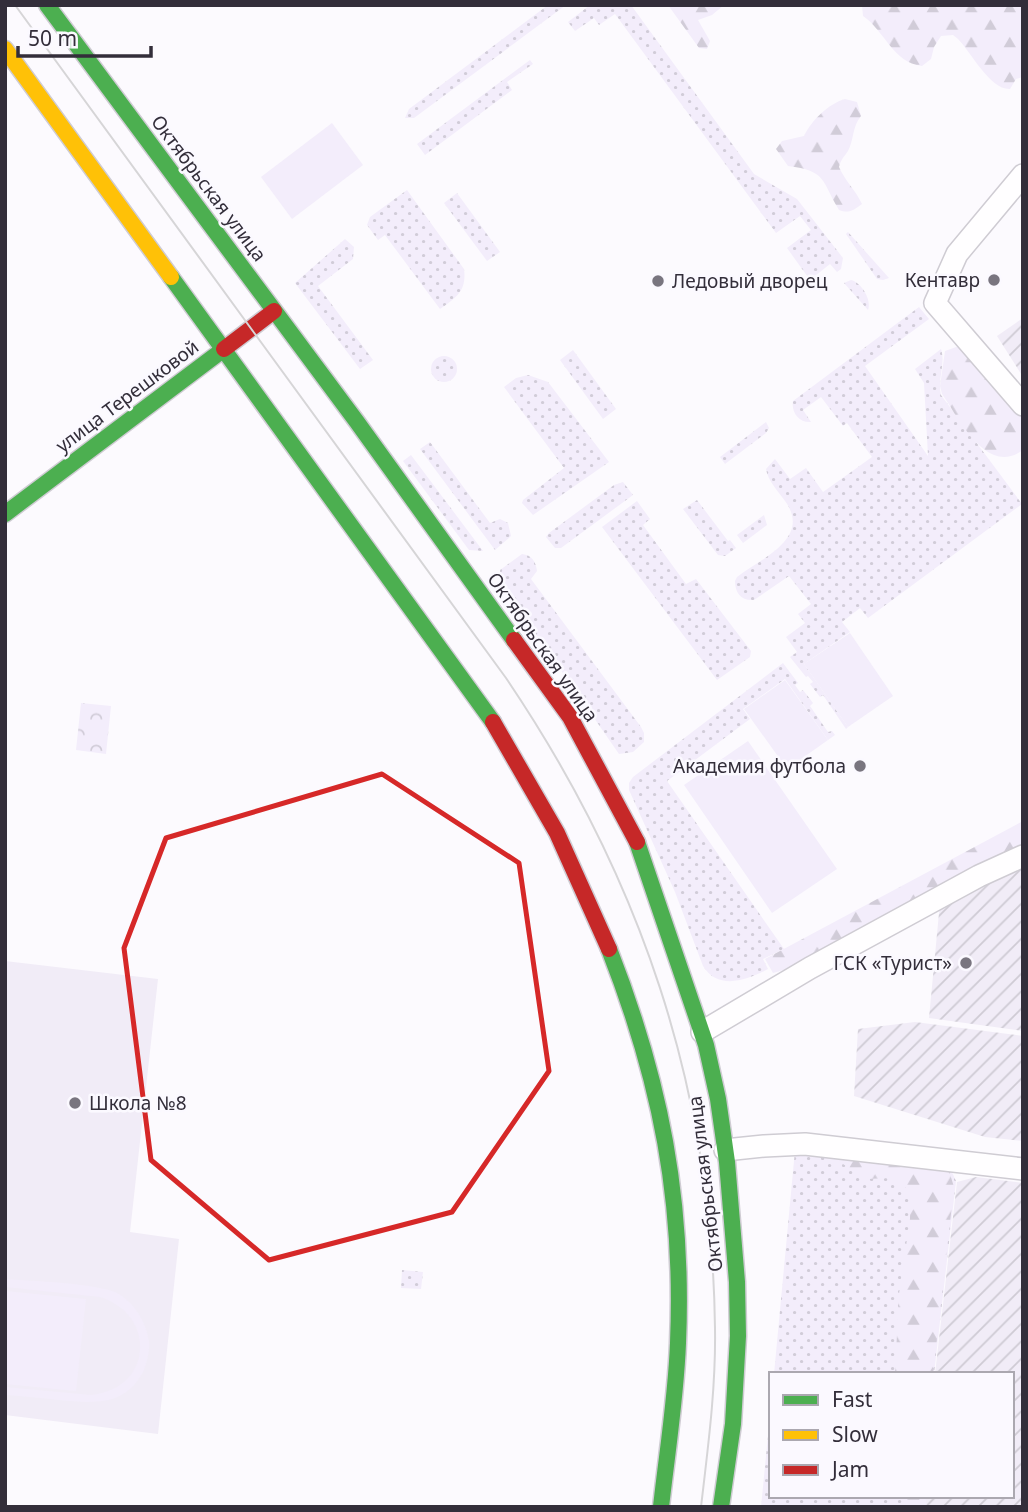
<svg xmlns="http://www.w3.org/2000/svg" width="1028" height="1512" font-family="'Noto Sans',sans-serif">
  <defs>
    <pattern id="industrial-furrows" width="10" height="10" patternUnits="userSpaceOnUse" patternTransform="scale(1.75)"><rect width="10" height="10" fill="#f1ecf7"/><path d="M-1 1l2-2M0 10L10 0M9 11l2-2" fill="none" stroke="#cfcbd4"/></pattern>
    <pattern id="grass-dots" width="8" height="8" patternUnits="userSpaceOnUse" patternTransform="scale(1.75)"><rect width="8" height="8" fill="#f3edfb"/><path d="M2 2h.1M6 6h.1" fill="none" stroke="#d1ccd8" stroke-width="1.8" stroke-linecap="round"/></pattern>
    <pattern id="forest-firs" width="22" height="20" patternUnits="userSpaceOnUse" patternTransform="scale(1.75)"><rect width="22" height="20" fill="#f3edfb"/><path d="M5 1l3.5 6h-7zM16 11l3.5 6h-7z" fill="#d1ccd8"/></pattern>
    <pattern id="park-crowns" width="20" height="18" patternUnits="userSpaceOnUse" patternTransform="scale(1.75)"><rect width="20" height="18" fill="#f3edfb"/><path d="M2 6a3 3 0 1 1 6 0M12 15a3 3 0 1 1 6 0" fill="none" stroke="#d1ccd8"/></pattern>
  </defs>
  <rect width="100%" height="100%" fill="#fcfafe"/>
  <!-- built -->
  <polygon fill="#f1ecf7" points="5,961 158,979 130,1232 179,1239 158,1434 5,1415"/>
  <!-- industrial -->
  <g fill="url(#industrial-furrows)">
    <polygon points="1023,318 1023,377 997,336"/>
    <polygon points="1023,862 1023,1031 929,1018 941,892"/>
    <polygon points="915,1022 1023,1036 1023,1141 985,1137 854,1096 858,1029"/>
    <polygon points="976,1177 1023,1183 1023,1507 921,1507 922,1496 1012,1496 1012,1374 935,1374 957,1182"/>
  </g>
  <!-- grass -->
  <g fill="url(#grass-dots)">
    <polygon points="548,5 566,5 414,118 405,118 409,109"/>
    <polygon points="590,5 631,5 754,174 797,199 843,258 841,269 837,272 830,264 810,280 787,248 811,230 800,216 776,233 615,14 599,25 594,18 575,31 568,22"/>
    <polygon points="530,60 533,64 507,82 512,90 425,155 417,144"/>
    <path d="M407,190L464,269C467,291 456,298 440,309L385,235L378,240L367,225L370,217Z"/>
    <polygon points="457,193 500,252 487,261 444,203"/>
    <polygon points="848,232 889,278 883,280 877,279 846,234"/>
    <polygon points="345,239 354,247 353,259 318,286 373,360 360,369 295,283"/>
    <path d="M851,280C861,282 872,300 868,310L844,283Z"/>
    <path d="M919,307L929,319L865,366L928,456L924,383L915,369L941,349C946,364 937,379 941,395L1022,504L868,618L860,608L842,622L850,632L804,664L848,727L846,729L823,695L820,697L810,684L813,682L808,676L806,677L790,657L797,652L786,637L805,623L798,614L811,604L789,576L754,600C741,601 735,593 735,581L737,577C762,558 812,538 785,501C778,491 768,481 766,469L775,459L790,479L806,468L823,492L872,457L847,423L843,426L821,397L803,410L811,422C799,423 791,412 793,401Z"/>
    <polygon points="573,350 616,409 603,419 560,360"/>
    <circle cx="444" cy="369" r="13"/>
    <polygon points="528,375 548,382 609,462 533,515 522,503 523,500 564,468 504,387 516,378"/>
    <polygon points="766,422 769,428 766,433 725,464 720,457"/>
    <polygon points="430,442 490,523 500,519 508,523 511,536 495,550 420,449"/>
    <polygon points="411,455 483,551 469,550 403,461"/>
    <polygon points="623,482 633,495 561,548 555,548 546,537 549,533 614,485"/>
    <polygon points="697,500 728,541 730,540 736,548 725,556 718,555 683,509"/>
    <polygon points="637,501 650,519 643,525 686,584 696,579 751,651 750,657 717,680 602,527"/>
    <polygon points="764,515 767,525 743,543 737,535"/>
    <path d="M522,554C532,555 536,562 537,571L531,579L641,727L644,733V742L633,752L619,754L501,584L500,570Z"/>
    <path d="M783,663L798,683L795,685L800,692L803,690L813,703L810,706L828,732L832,731L835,735L828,740L785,679L743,709L750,719L667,781L784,949L763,959L768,969C748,980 718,991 703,966L675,892L629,790V783L633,777Z"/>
    <polygon points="795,1150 951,1170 956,1181 934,1374 774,1374"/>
    <polygon points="402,1270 423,1272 421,1289 401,1288"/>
    <polygon points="771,1405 771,1496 921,1496 920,1507 761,1507"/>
  </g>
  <!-- forest -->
  <g fill="url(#forest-firs)">
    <polygon points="668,5 724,5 712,15 698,20 710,41 707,49 699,48"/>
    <path d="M862,5H1023V77L1016,79L1010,89C990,90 971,52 958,39L953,35L941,36L934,47L931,59L922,66C893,63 885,31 863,16Z"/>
    <path d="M845,99L857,102L861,116C852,127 854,140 848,151C844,157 841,159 839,167C845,181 855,189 862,204C854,210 849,214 839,210C821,180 827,171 788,166L776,149L782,141L804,136C812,120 828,104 845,99Z"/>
    <path d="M959,346L964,348L1023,419V450C986,477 959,418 942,394L940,386L945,351Z"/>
    <polygon points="1023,821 1023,845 872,921 784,970 773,973 765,959"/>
    <polygon points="819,1156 944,1166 950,1174 954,1187 933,1374 895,1374 899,1294 910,1219 910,1196 906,1188 890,1178 866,1179 843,1164"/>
    <polygon points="901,1496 925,1496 927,1507 903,1507"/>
  </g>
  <!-- park -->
  <polygon fill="url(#park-crowns)" points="81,703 111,706 106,754 76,750"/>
  <!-- pitch -->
  <g fill="#f3edfb">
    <polygon points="332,123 363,165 292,219 261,177"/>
    <polygon points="850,633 893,696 848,727 804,664"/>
    <polygon points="785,680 828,740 787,769 744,709"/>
    <polygon points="748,741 837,869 772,913 684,785"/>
    <path d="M5,1279C31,1281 96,1283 117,1293C134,1302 146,1322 149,1341C150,1351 147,1363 143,1372C125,1407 92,1403 59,1400C41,1398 23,1396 5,1395V1387L91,1395C153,1389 157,1315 100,1297L5,1287Z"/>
    <polygon points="5,1291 86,1299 76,1391 5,1384"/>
  </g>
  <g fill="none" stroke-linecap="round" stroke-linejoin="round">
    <!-- street casing -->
    <g stroke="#cfccd3" stroke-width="24">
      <g id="street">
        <polyline points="1023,175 957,254 935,303 1023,405"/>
        <polyline points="702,1032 810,968 979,876 1023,856"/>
        <polyline points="725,1150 764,1146 805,1144 1023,1169"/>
      </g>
    </g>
    <!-- fast casing -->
    <g stroke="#cfccd3" stroke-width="19">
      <g id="fast">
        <polyline points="47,5 357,422 514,640"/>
        <polyline points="171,277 493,722"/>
        <polyline points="5,514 224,349"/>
        <polyline points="637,842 706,1045 718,1099 727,1162 737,1282 738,1336 733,1424 721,1507"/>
        <path d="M609,949C661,1082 684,1201 678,1343C676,1398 667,1453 661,1507"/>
      </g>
    </g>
    <!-- slow casing -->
    <g stroke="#cfccd3" stroke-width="19">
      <polyline id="slow" points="5,49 171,277"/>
    </g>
    <!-- jam casing -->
    <g stroke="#cfccd3" stroke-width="19">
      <g id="jam">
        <polyline points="224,349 274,311"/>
        <polyline points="514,640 570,717 637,842"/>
        <polyline points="493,722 557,833 609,949"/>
      </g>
    </g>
    <!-- street -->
    <use href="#street" stroke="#fffeff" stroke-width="21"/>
    <!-- fast -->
    <use href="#fast" stroke="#4caf50" stroke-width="16"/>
    <!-- slow -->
    <use href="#slow" stroke="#ffc107" stroke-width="16"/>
    <!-- jam -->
    <use href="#jam" stroke="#c62828" stroke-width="16"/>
    <!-- tram -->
    <path stroke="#d6d5d7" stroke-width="2" d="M15,5L506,678C640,876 712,1087 715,1328C716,1388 708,1447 701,1507"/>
  </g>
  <!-- marked area -->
  <path fill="none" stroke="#d62828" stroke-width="5" stroke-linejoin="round" d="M382,774L519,863L549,1071L452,1212L269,1260L151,1160L124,948L166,838Z"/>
  <!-- markers -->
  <g fill="#79757f" stroke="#fbf9ff" stroke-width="2.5">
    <circle cx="994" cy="280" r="7"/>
    <circle cx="658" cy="281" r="7"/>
    <circle cx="860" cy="766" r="7"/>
    <circle cx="966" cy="963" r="7"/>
    <circle cx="75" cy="1103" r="7"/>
  </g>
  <g text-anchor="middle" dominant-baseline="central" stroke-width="5" stroke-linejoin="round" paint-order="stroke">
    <!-- street labels -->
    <g font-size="19" fill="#332e3a" stroke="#fbf9ff">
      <text transform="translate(209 188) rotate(53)">Октябрьская улица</text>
      <text transform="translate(127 396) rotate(-37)">улица Терешковой</text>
      <text transform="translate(543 647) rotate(55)">Октябрьская улица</text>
      <text transform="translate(705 1184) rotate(-97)">Октябрьская улица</text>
    </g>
    <!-- poi labels -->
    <g font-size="19" fill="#332e3a" stroke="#fbf9ff" text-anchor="end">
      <text x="980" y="280">Кентавр</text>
      <text x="672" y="281" text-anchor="start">Ледовый дворец</text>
      <text x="846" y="766">Академия футбола</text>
      <text x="952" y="963">ГСК «Турист»</text>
      <text x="89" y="1103" text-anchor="start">Школа №8</text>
    </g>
  </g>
  <!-- border -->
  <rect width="1028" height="1512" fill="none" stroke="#332e3a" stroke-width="14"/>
  <!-- legend -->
  <rect x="769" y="1372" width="245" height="126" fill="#fbf9ff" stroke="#aba8b0" stroke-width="2"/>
  <rect x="783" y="1395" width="35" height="10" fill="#4caf50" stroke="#aba8b0" stroke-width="2"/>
  <text x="832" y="1407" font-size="21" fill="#332e3a">Fast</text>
  <rect x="783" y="1430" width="35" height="10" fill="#ffc107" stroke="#aba8b0" stroke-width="2"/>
  <text x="832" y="1442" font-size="21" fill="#332e3a">Slow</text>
  <rect x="783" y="1465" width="35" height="10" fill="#c62828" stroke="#aba8b0" stroke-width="2"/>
  <text x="832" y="1477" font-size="21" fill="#332e3a">Jam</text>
  <!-- scale -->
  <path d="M18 46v10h133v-10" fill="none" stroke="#332e3a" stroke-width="3.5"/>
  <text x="28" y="46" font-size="21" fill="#332e3a" stroke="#fbf9ff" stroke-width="5" paint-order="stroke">50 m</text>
</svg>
